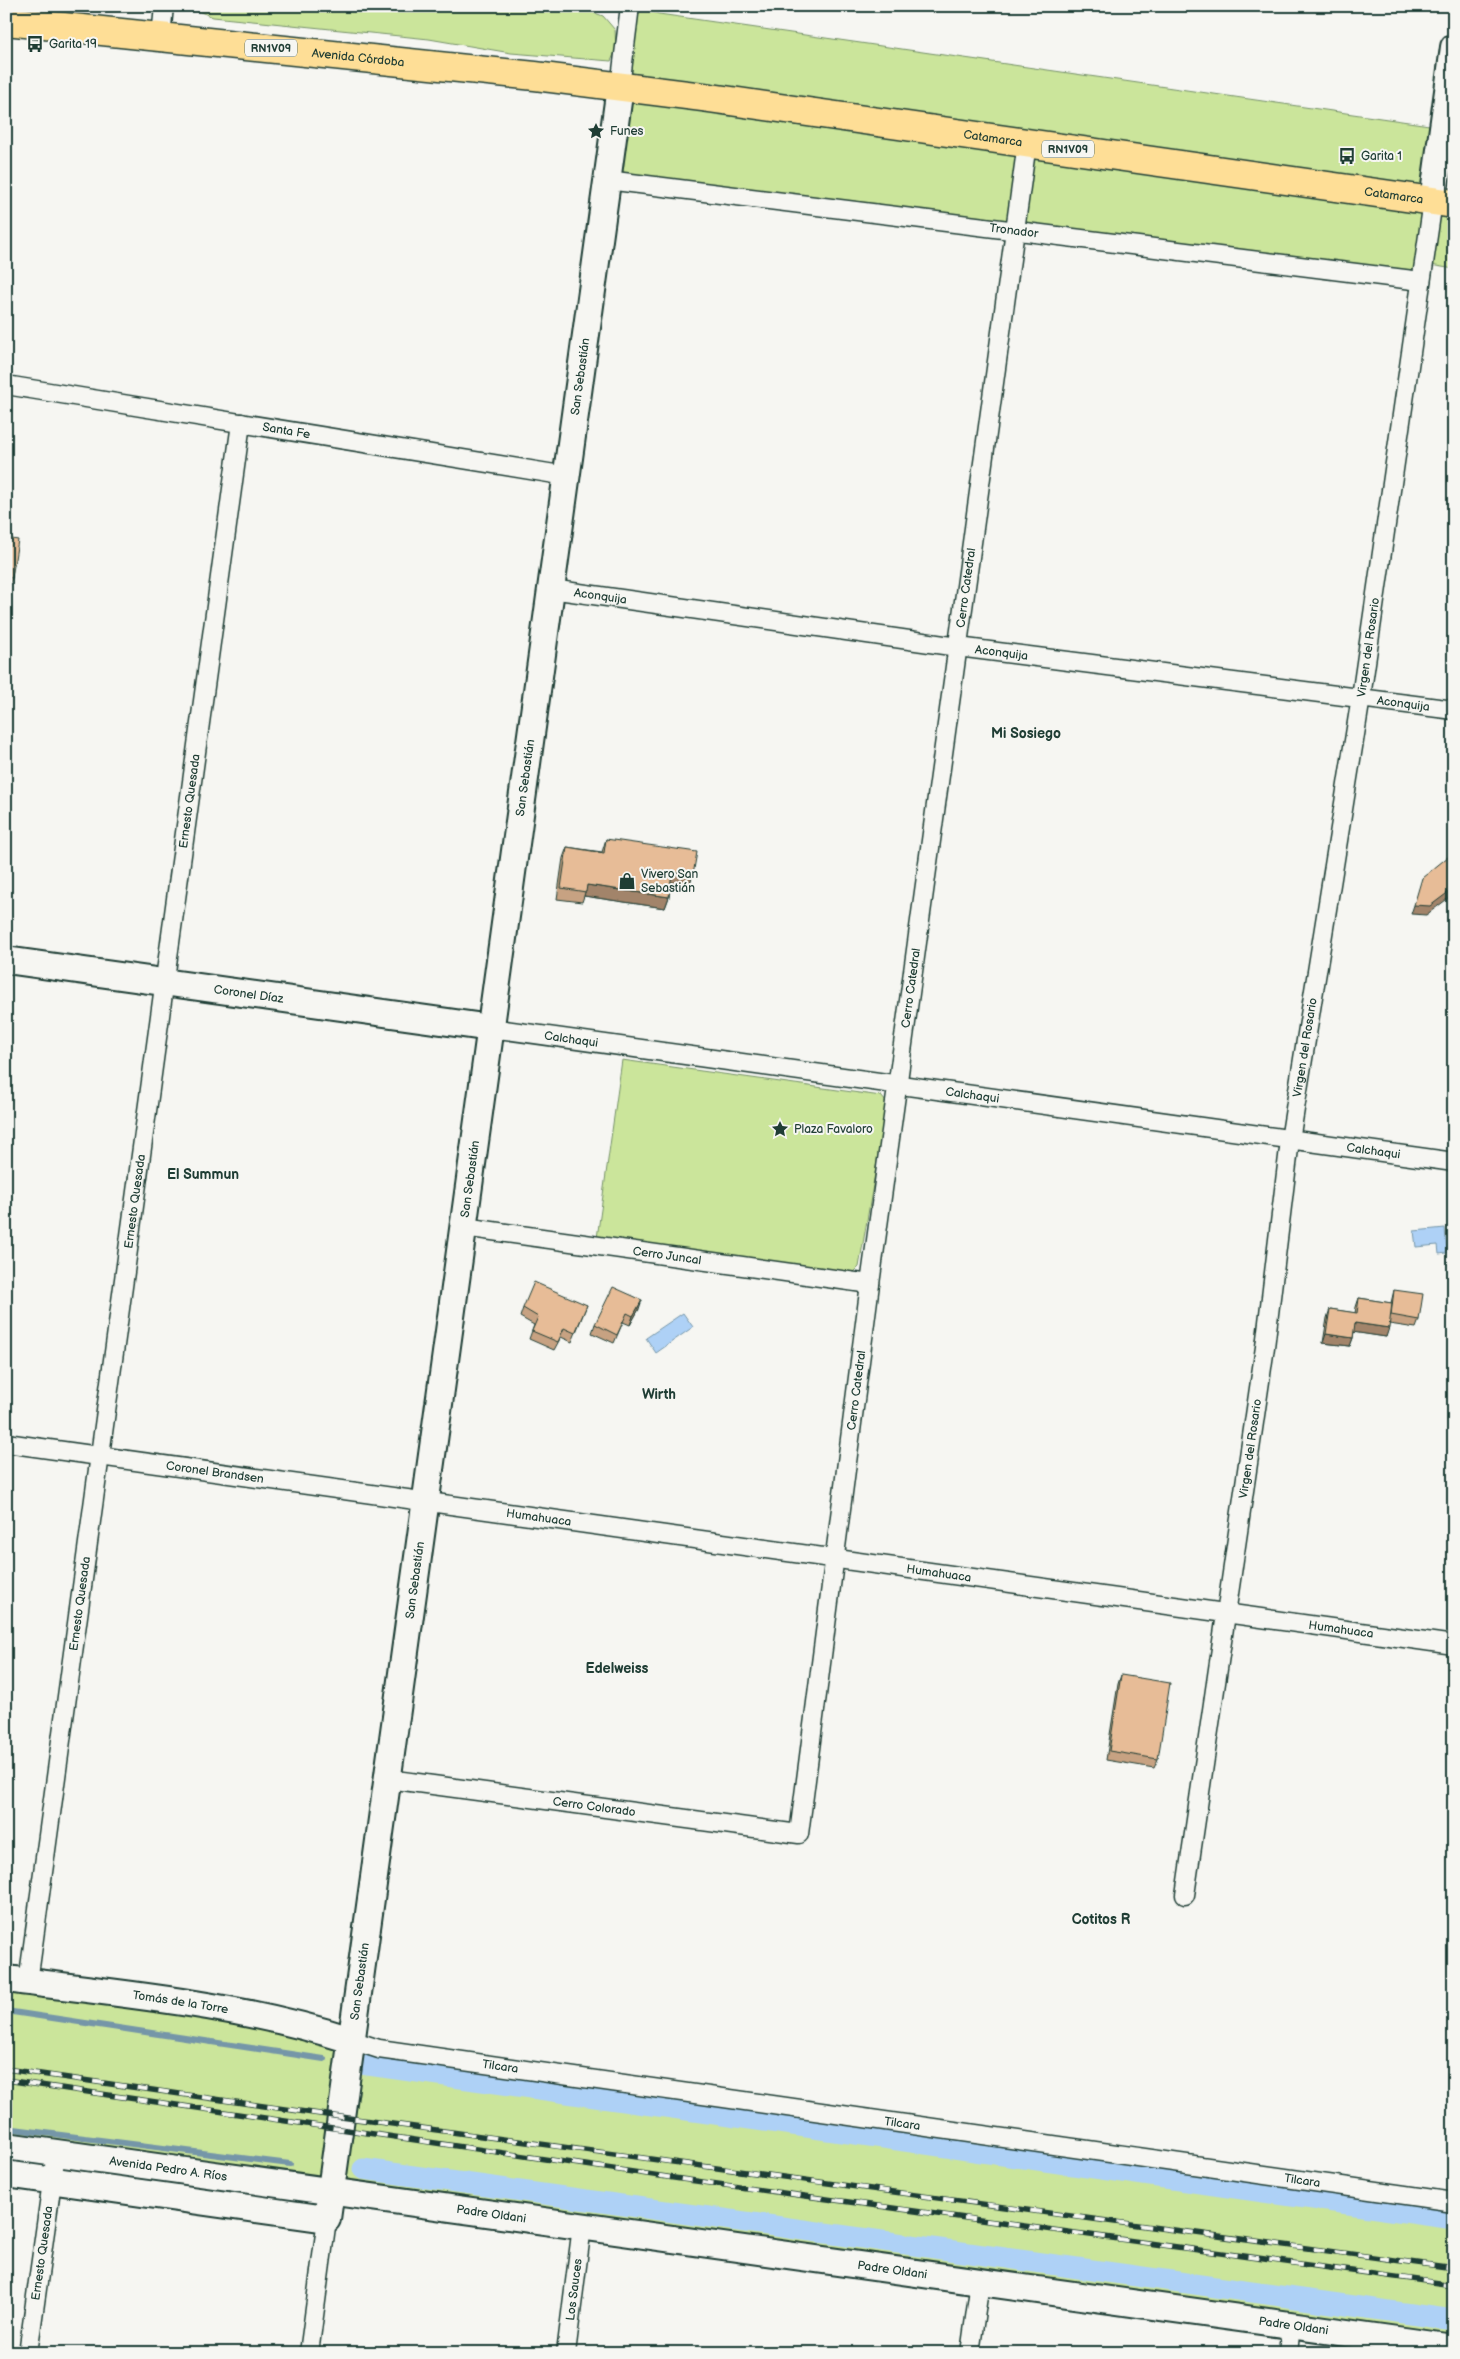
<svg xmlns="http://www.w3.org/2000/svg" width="1460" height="2359" font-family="'Balsamiq Sans',sans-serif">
  <rect width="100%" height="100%" fill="#f6f6f2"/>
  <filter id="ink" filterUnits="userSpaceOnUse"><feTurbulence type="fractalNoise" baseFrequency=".02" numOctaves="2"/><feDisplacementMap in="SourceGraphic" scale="10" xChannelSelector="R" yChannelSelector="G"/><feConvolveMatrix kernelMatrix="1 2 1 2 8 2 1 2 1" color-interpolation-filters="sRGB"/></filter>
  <g filter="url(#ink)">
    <!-- green -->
    <g fill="#cbe59b" stroke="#759168">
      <polygon points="186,6 576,6 603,16 615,30 616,50 611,61 511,53 429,39 213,17"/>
      <polygon points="630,6 659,14 1443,127 1433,200 1454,204 1454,269 1424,264 1421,281 607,180"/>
      <polygon points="622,1060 881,1096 887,1103 859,1267 854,1272 846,1273 597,1238"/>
      <polygon points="6,1979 379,2049 1454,2202 1454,2348 6,2146"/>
    </g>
    <!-- water -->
    <g fill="#aed1f6" stroke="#7596a8">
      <polygon points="1445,1228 1447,1253 1439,1254 1438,1245 1416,1247 1414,1231"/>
      <polygon points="683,1313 693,1327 656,1353 646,1338"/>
    </g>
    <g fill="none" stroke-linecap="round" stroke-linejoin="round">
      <!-- stream -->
      <g stroke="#7596a8" stroke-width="6">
        <polyline points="6,2011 324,2059"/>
        <polyline points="6,2128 290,2164"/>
      </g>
      <!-- canal -->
      <g stroke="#aed1f6" stroke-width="21">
        <polyline points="361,2064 1454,2219"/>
        <polyline points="363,2169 1454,2320"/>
      </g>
      <!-- street casing -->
      <g stroke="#1f3d34" stroke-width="21">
        <g id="street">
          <polyline points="161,37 164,6"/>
          <polyline points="620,87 630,6"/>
          <path id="s1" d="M607,180L1421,281"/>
          <path id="s2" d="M6,385L567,476"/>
          <path id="s3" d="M551,589L958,647L1454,710"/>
          <path id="s4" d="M491,1028L1454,1162"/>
          <path id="s5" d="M464,1227L870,1284"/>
          <path id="s6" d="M6,1443L1454,1645"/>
          <path id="s7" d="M388,1779L799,1834L870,1284L1027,143"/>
          <path id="s8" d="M1185,1895L1265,1347L1290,1140L1361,697L1433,201"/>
          <path id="s9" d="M28,1982L241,423"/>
          <path id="s10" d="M351,2040L379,2049L1454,2202"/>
          <path id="s11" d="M28,2353L56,2153"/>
          <polyline points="309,2353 327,2219"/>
          <path id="s12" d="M566,2353L582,2226"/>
          <polyline points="970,2353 980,2282"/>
          <polyline points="1288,2353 1291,2325"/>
        </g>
      </g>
      <!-- secondary casing -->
      <g stroke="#1f3d34" stroke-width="30">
        <g id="secondary">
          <polyline points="1433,201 1454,47"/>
          <path id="s13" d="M6,960L491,1028"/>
          <path id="s14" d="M6,1979C122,1994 240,2004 351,2040"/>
          <path id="s15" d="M6,2146L1454,2348"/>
          <path id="s16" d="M6,2174L327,2219L620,87"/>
        </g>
      </g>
      <!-- primary casing -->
      <g stroke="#1f3d34" stroke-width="31">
        <g id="primary">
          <path id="s17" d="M6,21L535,76L703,97L1454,204"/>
        </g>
      </g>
      <!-- street -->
      <use href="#street" stroke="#f6f6f2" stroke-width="18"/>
      <!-- secondary -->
      <use href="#secondary" stroke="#f6f6f2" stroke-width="26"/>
      <!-- primary -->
      <use href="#primary" stroke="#fede96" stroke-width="28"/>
      <!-- rail casing -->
      <g stroke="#1f3d34" stroke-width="5.5">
        <g id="rail">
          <polyline points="6,2069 341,2117 1454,2268"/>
          <polyline points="6,2080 674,2178 1454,2285"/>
        </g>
      </g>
      <!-- rail -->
      <use href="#rail" stroke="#f6f6f2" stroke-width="4" stroke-dasharray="11" stroke-linecap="butt"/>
    </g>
    <!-- wall -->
    <g fill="#c7a282" stroke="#1f3d34">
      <polygon points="6,538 12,578 8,588 6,588"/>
      <polygon points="606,839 693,875 689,885 671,883 669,897 665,908 584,896 582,902 557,899 563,858 567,847 602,852"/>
      <polygon points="1394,1290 1419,1320 1416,1328 1389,1324 1386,1337 1354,1332 1353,1338 1350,1346 1323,1343 1327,1318 1330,1309 1355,1313 1356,1307 1359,1298 1391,1303"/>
      <polygon points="587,1305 572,1342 561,1337 554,1350 529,1339 534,1325 520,1317 523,1308"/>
      <polygon points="639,1309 630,1325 623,1322 614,1343 592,1333 595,1324"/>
      <polygon points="1121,1675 1158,1759 1154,1768 1106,1760 1118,1684"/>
    </g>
    <!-- shaded-wall -->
    <g fill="#a2846a" stroke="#1f3d34">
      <polygon points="672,872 693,875 689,885 668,882"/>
      <polygon points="587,885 669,897 665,908 584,896"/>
      <polygon points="1454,888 1454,894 1426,915 1411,914 1414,905"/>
      <polygon points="642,1300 639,1309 630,1325 633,1316"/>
      <polygon points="1355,1323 1389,1328 1386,1337 1352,1332"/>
      <polygon points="1326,1334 1353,1338 1350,1346 1323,1343"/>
    </g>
    <!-- building -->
    <g fill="#e7bc97" stroke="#1f3d34">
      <polygon points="6,538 18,540 12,578 6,577"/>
      <polygon points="606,839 697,852 693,875 672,872 669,897 587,885 586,892 561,888 567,847 604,853"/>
      <polygon points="1454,852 1454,888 1430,906 1414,905 1422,878"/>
      <polygon points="534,1282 587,1305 575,1333 564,1328 558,1342 532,1331 538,1317 523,1308"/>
      <polygon points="613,1287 642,1300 633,1316 627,1313 617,1335 595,1324"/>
      <polygon points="1394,1290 1423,1294 1419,1320 1391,1315"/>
      <polygon points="1359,1298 1392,1303 1389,1328 1355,1323 1353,1338 1326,1334 1330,1309 1357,1313"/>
      <polygon points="1121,1675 1170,1683 1158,1759 1109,1751"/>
    </g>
  </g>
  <!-- icons -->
  <defs>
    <g id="bus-bare" transform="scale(1.35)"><path d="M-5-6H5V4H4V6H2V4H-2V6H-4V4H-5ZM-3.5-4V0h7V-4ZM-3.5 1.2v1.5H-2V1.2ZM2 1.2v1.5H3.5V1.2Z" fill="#1f3d34" stroke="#f6f6f2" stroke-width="2.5" paint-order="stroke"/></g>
    <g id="sight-bare" transform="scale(1.35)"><path d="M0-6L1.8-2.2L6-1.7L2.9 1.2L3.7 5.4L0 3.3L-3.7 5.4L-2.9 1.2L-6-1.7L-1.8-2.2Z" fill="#1f3d34" stroke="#f6f6f2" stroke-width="2.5" paint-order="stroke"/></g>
    <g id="shop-bare" transform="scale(1.35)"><path d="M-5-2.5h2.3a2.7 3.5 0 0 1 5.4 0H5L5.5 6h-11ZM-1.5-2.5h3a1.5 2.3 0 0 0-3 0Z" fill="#1f3d34" stroke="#f6f6f2" stroke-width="2.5" paint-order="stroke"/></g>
  </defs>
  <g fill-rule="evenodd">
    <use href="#bus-bare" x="35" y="44"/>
    <use href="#sight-bare" x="596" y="131"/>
    <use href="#bus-bare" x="1347" y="156"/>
    <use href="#shop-bare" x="627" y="881"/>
    <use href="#sight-bare" x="780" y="1129"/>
  </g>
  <g text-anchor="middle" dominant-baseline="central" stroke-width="4" stroke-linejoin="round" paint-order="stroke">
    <!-- shield labels -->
    <g fill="#f6f6f2" stroke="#60746d" stroke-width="1">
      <rect x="245" y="39.5" width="52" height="17" rx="4"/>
      <rect x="1042" y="140.5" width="52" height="17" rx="4"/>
    </g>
    <g font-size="11" font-weight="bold" fill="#1f3d34">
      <text x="271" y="48">RN1V09</text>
      <text x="1068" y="149">RN1V09</text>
    </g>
    <!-- poi labels -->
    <g font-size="12" fill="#1f3d34" stroke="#f6f6f2" text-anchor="start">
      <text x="49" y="44">Garita 19</text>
      <text x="610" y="131">Funes</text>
      <text x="1361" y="156">Garita 1</text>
      <text x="641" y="874">Vivero San<tspan x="641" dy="14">Sebastián</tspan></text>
      <text x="794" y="1129">Plaza Favaloro</text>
    </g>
    <!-- street labels -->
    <g font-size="12" fill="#1f3d34" stroke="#f6f6f2">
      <text stroke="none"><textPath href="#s17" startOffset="354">Avenida Córdoba</textPath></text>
      <text stroke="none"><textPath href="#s17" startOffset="994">Catamarca</textPath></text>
      <text stroke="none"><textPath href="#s17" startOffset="1399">Catamarca</textPath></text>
      <text stroke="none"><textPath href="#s1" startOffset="410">Tronador</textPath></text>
      <text stroke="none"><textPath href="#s16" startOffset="2184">San Sebastián</textPath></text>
      <text stroke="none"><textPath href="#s2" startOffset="284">Santa Fe</textPath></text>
      <text stroke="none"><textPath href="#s7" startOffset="1672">Cerro Catedral</textPath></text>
      <text stroke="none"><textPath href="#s3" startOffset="50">Aconquija</textPath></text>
      <text stroke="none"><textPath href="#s8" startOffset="1261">Virgen del Rosario</textPath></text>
      <text stroke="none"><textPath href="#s3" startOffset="455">Aconquija</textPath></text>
      <text stroke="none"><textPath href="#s3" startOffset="860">Aconquija</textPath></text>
      <text stroke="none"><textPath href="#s16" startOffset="1779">San Sebastián</textPath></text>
      <text stroke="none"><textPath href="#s9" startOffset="1192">Ernesto Quesada</textPath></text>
      <text stroke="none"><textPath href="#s7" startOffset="1268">Cerro Catedral</textPath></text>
      <text stroke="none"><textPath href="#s13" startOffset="245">Coronel Díaz</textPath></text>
      <text stroke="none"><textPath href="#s4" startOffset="81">Calchaqui</textPath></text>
      <text stroke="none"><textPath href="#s8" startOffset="856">Virgen del Rosario</textPath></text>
      <text stroke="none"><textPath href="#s4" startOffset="486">Calchaqui</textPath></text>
      <text stroke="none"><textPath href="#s4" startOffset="891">Calchaqui</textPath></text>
      <text stroke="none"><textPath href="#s16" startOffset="1374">San Sebastián</textPath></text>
      <text stroke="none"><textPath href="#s9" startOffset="788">Ernesto Quesada</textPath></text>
      <text stroke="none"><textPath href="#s5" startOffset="205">Cerro Juncal</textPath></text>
      <text stroke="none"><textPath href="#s7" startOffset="862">Cerro Catedral</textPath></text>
      <text stroke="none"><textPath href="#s8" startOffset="451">Virgen del Rosario</textPath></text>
      <text stroke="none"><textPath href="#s6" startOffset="211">Coronel Brandsen</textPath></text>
      <text stroke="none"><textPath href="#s6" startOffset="538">Humahuaca</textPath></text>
      <text stroke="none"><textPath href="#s6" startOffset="942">Humahuaca</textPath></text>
      <text stroke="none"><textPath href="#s16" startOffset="969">San Sebastián</textPath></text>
      <text stroke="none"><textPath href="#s9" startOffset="382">Ernesto Quesada</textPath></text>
      <text stroke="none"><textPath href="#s6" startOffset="1348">Humahuaca</textPath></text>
      <text stroke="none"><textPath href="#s7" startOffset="208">Cerro Colorado</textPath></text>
      <text stroke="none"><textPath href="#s16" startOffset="564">San Sebastián</textPath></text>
      <text stroke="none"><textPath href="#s14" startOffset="176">Tomás de la Torre</textPath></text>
      <text stroke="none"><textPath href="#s10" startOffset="152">Tilcara</textPath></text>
      <text stroke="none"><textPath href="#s10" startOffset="558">Tilcara</textPath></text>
      <text stroke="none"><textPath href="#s15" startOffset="164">Avenida Pedro A. Ríos</textPath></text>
      <text stroke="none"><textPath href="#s10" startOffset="962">Tilcara</textPath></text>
      <text stroke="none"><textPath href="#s15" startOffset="490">Padre Oldani</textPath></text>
      <text stroke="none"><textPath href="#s11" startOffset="101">Ernesto Quesada</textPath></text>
      <text stroke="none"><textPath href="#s15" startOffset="895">Padre Oldani</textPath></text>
      <text stroke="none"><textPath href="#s12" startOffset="64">Los Sauces</textPath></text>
      <text stroke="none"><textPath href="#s15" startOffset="1300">Padre Oldani</textPath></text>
    </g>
    <!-- neighbourhood labels -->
    <g font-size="14" font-weight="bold" fill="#1f3d34" stroke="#f6f6f2">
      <text x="1026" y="733">Mi Sosiego</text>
      <text x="203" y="1174">El Summun</text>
      <text x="659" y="1394">Wirth</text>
      <text x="617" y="1668">Edelweiss</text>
      <text x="1101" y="1919">Cotitos R</text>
    </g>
  </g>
  <!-- margin -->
  <rect width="1460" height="2359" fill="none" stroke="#f6f6f2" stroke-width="25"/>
  <rect x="12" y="12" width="1435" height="2334" fill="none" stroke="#1f3d34" stroke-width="2" filter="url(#ink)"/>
</svg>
